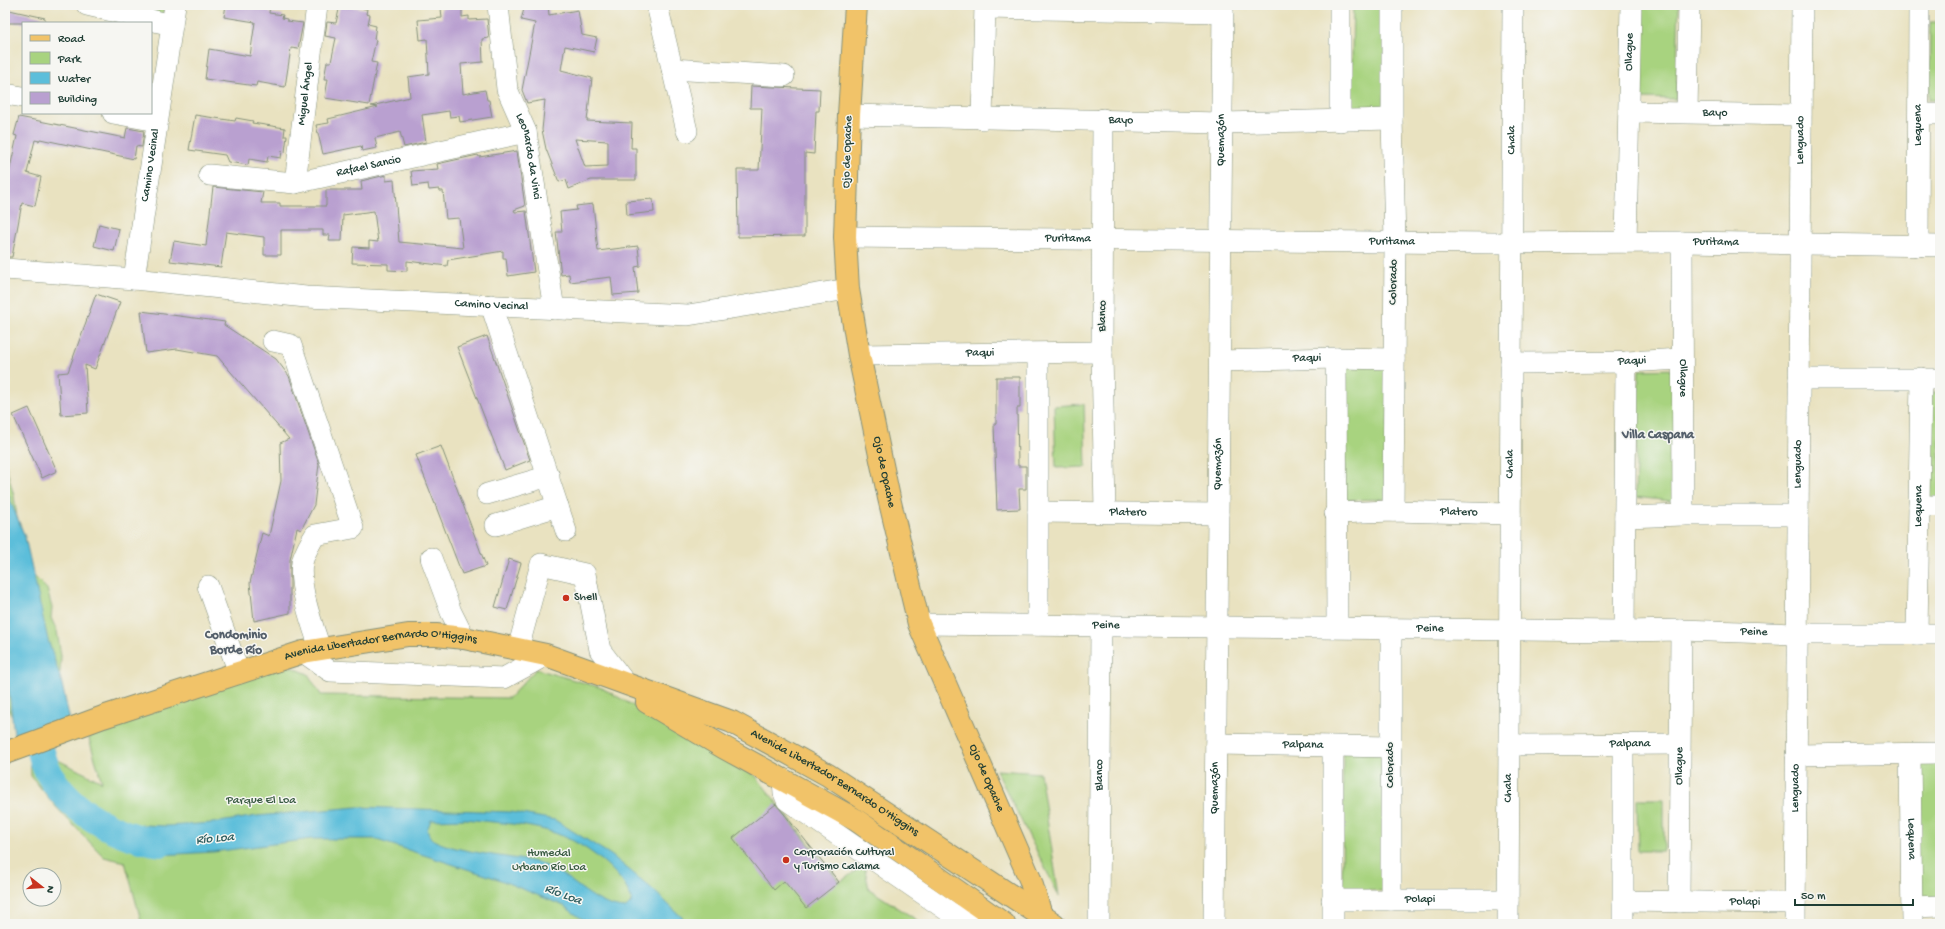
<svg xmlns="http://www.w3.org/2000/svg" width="1945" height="929" font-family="'Gochi Hand',sans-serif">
  <rect width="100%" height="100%" fill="#f6f6f2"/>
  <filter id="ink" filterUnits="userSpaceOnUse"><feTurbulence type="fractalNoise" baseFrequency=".025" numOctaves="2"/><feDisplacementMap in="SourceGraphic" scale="8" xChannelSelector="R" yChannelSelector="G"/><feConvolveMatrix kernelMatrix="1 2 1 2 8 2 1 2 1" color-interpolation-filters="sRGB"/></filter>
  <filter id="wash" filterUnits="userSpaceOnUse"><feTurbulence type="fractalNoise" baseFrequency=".012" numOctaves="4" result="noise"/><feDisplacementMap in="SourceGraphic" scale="16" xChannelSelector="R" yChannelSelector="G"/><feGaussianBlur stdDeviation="0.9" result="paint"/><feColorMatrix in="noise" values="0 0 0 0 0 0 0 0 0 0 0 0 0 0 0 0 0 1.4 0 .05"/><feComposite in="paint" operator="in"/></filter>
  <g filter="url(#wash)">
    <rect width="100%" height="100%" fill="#e9e2c0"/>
    <!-- green -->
    <g fill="#a8d37f" stroke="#64885a">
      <polygon points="125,5 164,5 163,15"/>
      <polygon points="1353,5 1387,5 1384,106 1351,109"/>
      <polygon points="1642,5 1679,5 1676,99 1641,98"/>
      <polygon points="1930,22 1940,22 1940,100 1929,100"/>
      <polygon points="1389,365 1387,499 1344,500 1346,366"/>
      <polygon points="1678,369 1679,502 1635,497 1639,370"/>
      <polygon points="1930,392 1940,392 1940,498 1929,498"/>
      <polygon points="1084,404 1086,467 1056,468 1054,406"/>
      <polygon points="5,463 14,496 19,532 27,542 21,555 24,566 47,589 52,608 51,618 57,631 61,656 60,673 48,687 39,717 51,750 58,760 102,782 89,739 94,728 284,664 308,674 321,695 509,698 536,669 602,688 754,774 840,882 864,865 869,889 923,924 142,924 125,862 104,857 56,807 31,776 30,756 19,724 10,713 5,698"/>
      <polygon points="1343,750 1388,752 1386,891 1342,890"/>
      <polygon points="1940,760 1940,899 1916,899 1915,761"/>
      <polygon points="996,770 1040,773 1059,896"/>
      <polygon points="1637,799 1664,799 1664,851 1638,851"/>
    </g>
    <!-- water -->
    <g fill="#5cbeda" stroke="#3e7e87" fill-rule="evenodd">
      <polygon points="5,487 25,537 48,640 61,680 70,721 15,742 5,659"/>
      <path d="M357,807L511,812L555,820L611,855L650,887L689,924H589L564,906L498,879L374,839H311L213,852L159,855L131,850L127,845L124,835L132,827L142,825L167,826L213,823L257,816ZM466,819C522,826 559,823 605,863C617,874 628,886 632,902L626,908C592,908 568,869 535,862C514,857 445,851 431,838C429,836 428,832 427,830L431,820Z"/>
    </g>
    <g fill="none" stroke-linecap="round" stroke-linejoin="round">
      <!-- river -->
      <path stroke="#5cbeda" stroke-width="28" d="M33,714C37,731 39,751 46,767C65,810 117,837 161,843"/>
    </g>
    <g id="blocks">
      <!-- building -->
      <g fill="#b9a0d0" fill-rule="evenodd">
        <polygon points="226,5 270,5 269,13 283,15 282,18 287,19 287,21 303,23 298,49 291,48 285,87 257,82 256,86 205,79 209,49 250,56 255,22 224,17"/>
        <polygon points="340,5 367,9 366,14 370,15 368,24 376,26 374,39 376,40 371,62 377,63 369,105 325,98 328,79 324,79 327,62 331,62 336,38 325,36 327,22 336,23"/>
        <path d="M525,5H548L549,15L578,10L582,35L597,38L594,52L565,46L561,70L592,78L587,121L632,123L631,148H636V180H591L569,189L566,180L559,182L546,149L542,130L545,100L527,103L522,90L535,23L521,20ZM575,139L608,141V166L585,167Z"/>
        <polygon points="462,7 462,17 469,16 469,20 487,19 489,38 482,39 483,62 461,64 463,94 485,90 487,100 489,100 492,117 460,122 459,116 450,117 449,111 422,115 426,142 404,147 400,132 375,138 377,148 362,151 361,146 323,154 316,125 329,123 328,119 378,107 371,106 410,97 408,77 429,74 427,39 420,40 418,20 442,18 441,8"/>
        <polygon points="5,9 45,18 45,23 5,23"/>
        <polygon points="751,86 820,89 819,111 816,111 814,154 805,153 805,236 738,237 737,170 759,170 762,108 750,108"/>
        <polygon points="195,115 235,121 236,118 253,121 252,123 285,128 284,136 287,136 285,152 282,151 281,158 268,156 267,162 249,159 248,165 228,162 225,155 189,150"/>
        <polygon points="19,117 125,138 127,128 144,131 142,147 136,146 134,159 40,139 39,141 35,140 27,173 41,177 35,206 22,203 12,257 5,257 5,181 7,182 17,136 14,135"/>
        <polygon points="517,151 525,206 514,210 515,212 526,211 534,272 508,276 506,258 503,258 503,251 448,260 447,266 407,261 407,271 388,270 388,264 352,263 353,247 369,248 369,241 378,242 374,211 343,215 342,241 329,241 330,235 323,235 323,230 281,230 281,255 264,255 264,237 226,232 221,267 170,261 174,241 206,246 213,187 263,192 261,203 280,203 280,206 326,206 326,190 362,190 361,181 386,175 386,181 394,180 399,242 463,248 459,218 446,219 443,191 439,191 439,189 429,190 428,184 413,186 411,171 438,169 437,164 478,155 479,157"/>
        <polygon points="653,199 654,212 627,215 626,201"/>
        <polygon points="593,204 598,251 638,246 640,266 635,267 638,293 613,295 611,277 570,282 569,274 561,275 556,232 562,232 560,212 577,210 576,206"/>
        <polygon points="99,224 119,229 114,251 94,246"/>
        <polygon points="96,294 120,302 95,369 85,365 88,413 61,415 58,373 68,372"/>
        <polygon points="141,311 225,322 224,325 276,359 289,376 319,464 314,505 301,530 297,528 290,560 290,613 254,621 250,583 262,533 269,536 281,481 280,443 289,439 217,356 177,349 146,353"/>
        <polygon points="487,336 530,460 505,470 457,347"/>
        <polygon points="996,377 1020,377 1020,408 1017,408 1018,466 1026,466 1026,489 1019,489 1020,509 997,510 994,424 996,424"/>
        <polygon points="29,408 57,471 42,478 13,415"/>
        <polygon points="441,446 486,566 462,574 416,455"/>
        <polygon points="509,559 521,563 507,610 495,607"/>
        <polygon points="776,804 839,882 806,908 784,881 774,890 733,838"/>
      </g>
    </g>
  </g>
  <g filter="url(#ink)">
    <use href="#blocks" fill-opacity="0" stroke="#84907a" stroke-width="1"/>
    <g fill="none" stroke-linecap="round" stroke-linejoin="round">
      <!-- minor casing -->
      <g stroke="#84907a" stroke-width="22">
        <g id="minor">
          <polyline points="87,5 172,25"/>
          <path id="s1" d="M498,5L507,89L526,132L554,309"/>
          <polyline points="657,5 687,131"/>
          <polyline points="1340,5 1340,121"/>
          <polyline points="1392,5 1392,119 1395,242 1393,511"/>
          <polyline points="985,8 1223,12"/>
          <polyline points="672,69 784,76"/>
          <polyline points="5,94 23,97"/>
          <path id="s2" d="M1630,112L1800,115"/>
          <polyline points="1687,112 1689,5"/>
          <polyline points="113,113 157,121"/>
          <polyline points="1919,114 1940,114"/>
          <path id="s3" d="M849,115L1222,123L1392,119"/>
          <polyline points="982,119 985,5"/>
          <polyline points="1103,119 1102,352 1105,512"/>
          <path id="s4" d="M209,175L295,183L526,132"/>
          <path id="s5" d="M295,183L317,5"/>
          <path id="s6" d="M845,237L1494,243L1682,242L1940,246"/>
          <path id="s7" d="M1626,242L1631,5"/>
          <path id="s8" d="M1682,242L1683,515"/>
          <path id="s9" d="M1918,246L1919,5"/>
          <path id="s10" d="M5,269L134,279L306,297L688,315L848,289"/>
          <path id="s11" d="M134,279L175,5"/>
          <polyline points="491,305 566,531"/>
          <path d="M273,341L291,345L353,528L315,535C310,544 304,553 302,563C298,586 313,627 320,648"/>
          <path id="s12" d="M859,355L1102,352"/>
          <polyline points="1336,358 1337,627"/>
          <path id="s13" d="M1220,361L1336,358L1394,359"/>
          <path id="s14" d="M1511,363L1626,362L1682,359"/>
          <polyline points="1799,379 1940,379"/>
          <polyline points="487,494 549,476"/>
          <polyline points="1919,506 1940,506"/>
          <path id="s15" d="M1038,512L1218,514"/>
          <path id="s16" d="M1335,513L1393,511L1510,514"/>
          <polyline points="1625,517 1683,515 1797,515"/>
          <polyline points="496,525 558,506"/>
          <polyline points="431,558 451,612 464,638"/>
          <polyline points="208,586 239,673"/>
          <path id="s17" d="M919,624L1624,631L1681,630L1796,634H1940"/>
          <polyline points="1038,625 1038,354"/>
          <polyline points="1391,629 1391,900"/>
          <polyline points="1624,631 1626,362"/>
          <path id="s18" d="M1917,634L1921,378"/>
          <polyline points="518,649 541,564 585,574 600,650 626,684"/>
          <polyline points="303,652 330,671 504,678 546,655"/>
          <path id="s19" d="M1216,744L1391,747"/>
          <path id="s20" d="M1509,745L1679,744"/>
          <polyline points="1333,747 1333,924"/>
          <path id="s21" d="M1910,754L1912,924"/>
          <polyline points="1796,755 1940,753"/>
          <polyline points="783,779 784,793 787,800 954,915 958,916 980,907"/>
          <path id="s22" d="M1332,900H1508"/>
          <path id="s23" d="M1623,901L1795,903"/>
          <path id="s24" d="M1679,902L1681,630"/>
          <polyline points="1912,907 1940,906"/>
          <path id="s25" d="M1099,924L1101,626"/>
          <path id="s26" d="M1214,924L1223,5"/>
          <path id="s27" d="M1508,924L1513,5"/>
          <polyline points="1623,924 1623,745"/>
          <path id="s28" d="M1795,924L1802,5"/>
        </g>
      </g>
      <!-- major casing -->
      <g stroke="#84907a" stroke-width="24">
        <g id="major">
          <path id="s29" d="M856,5L849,115L845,237L848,289L859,355L889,498L919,624L1030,879L1041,915"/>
          <polyline points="647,702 723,747 856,820 1004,924"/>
          <path id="s30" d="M5,753L103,717L303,652L408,635H436L464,638L546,655L732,722L828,775L1054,924"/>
        </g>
      </g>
      <!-- minor -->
      <use href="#minor" stroke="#fff" stroke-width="21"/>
      <!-- major -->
      <use href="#major" stroke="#f1c369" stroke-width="22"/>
    </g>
  </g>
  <!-- markers -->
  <g fill="#c8321e" stroke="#f6f6f2" stroke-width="1.5">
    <circle cx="566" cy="598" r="4"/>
    <circle cx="786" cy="860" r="4"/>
  </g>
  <g text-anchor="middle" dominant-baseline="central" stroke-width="3" stroke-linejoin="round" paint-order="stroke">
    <!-- street labels -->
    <g font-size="12" fill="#1f3d34" stroke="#f6f6f2">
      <text stroke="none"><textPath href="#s7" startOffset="190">Ollague</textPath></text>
      <text stroke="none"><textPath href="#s5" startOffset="90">Miguel Ángel</textPath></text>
      <text stroke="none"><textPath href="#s2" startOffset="85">Bayo</textPath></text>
      <text stroke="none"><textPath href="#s3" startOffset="272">Bayo</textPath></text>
      <text stroke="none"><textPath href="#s9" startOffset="121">Lequena</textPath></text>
      <text stroke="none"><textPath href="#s26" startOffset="784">Quemazón</textPath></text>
      <text stroke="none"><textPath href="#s27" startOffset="784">Chala</textPath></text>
      <text stroke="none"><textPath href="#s28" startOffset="784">Lenguado</textPath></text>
      <text transform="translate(848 152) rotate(-88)">Ojo de Opache</text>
      <text stroke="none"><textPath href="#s1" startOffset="156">Leonardo da Vinci</textPath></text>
      <text stroke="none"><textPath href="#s11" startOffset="115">Camino Vecinal</textPath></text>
      <text stroke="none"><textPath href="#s4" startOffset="162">Rafael Sancio</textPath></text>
      <text stroke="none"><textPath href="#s6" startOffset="223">Puritama</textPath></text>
      <text stroke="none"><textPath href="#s6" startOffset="547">Puritama</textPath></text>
      <text stroke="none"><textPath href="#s6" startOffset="871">Puritama</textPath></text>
      <text transform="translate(1394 282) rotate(-89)">Colorado</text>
      <text stroke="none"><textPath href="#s10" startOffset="488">Camino Vecinal</textPath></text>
      <text transform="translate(1103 316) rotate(-89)">Blanco</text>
      <text stroke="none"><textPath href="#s12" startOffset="121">Paqui</textPath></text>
      <text stroke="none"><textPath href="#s13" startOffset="87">Paqui</textPath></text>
      <text stroke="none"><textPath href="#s14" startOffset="121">Paqui</textPath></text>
      <text stroke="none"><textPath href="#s8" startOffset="136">Ollague</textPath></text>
      <text stroke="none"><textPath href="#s27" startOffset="460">Chala</textPath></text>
      <text stroke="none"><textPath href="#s28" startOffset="460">Lenguado</textPath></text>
      <text stroke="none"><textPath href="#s26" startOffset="460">Quemazón</textPath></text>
      <text stroke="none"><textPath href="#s29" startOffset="471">Ojo de Opache</textPath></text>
      <text stroke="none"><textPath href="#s18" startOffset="128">Lequena</textPath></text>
      <text stroke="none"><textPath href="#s15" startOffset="90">Platero</textPath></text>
      <text stroke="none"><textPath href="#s16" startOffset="124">Platero</textPath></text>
      <text stroke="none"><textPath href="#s17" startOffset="187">Peine</textPath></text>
      <text stroke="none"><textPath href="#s17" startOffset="511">Peine</textPath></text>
      <text stroke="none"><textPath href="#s17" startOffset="835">Peine</textPath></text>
      <text stroke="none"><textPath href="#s30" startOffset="393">Avenida Libertador Bernardo O'Higgins</textPath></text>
      <text stroke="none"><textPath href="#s20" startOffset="121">Palpana</textPath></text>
      <text stroke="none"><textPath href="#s19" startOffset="87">Palpana</textPath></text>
      <text transform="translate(1391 765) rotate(-90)">Colorado</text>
      <text stroke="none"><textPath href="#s24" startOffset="136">Ollague</textPath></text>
      <text stroke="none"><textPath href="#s25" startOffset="149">Blanco</textPath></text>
      <text stroke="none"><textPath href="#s29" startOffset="795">Ojo de Opache</textPath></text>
      <text stroke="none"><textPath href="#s30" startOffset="878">Avenida Libertador Bernardo O'Higgins</textPath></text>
      <text stroke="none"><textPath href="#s26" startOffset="136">Quemazón</textPath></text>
      <text stroke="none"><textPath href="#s27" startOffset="136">Chala</textPath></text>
      <text stroke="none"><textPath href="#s28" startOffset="136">Lenguado</textPath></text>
      <text stroke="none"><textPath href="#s21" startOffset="85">Lequena</textPath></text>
      <text stroke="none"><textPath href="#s22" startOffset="88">Polapi</textPath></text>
      <text stroke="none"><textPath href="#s23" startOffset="122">Polapi</textPath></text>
    </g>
    <!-- poi labels -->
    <g font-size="12" fill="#1f3d34" stroke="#f6f6f2" text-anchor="start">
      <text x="574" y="598">Shell</text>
      <text x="794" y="853">Corporación Cultural<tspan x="794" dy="14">y Turismo Calama</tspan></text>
    </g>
    <!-- park labels -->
    <g font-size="12" fill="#3a5b43" stroke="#f6f6f2">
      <text x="261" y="801">Parque El Loa</text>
      <text x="549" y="854">Humedal<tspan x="549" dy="14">Urbano Río Loa</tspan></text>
    </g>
    <!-- neighbourhood labels -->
    <g font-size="13" font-weight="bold" fill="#55606b" stroke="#f6f6f2">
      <text x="1658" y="435">Villa Caspana</text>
      <text x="236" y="635">Condominio<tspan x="236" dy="15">Borde Río</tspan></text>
    </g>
    <!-- water labels -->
    <g font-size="13" font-style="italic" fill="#2e5d5e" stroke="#f6f6f2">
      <text transform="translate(215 839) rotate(-5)">Río Loa</text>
      <text transform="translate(563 895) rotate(21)">Río Loa</text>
    </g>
  </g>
  <!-- margin -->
  <rect width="1945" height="929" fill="none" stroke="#f6f6f2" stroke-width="20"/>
  <!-- legend -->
  <rect x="22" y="22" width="130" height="92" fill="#f6f6f2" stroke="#a0aca6"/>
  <rect x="30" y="35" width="20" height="6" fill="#f1c369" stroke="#a0aca6"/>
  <text x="58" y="42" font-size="12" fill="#1f3d34">Road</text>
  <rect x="30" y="52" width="20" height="12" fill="#a8d37f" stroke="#a0aca6"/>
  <text x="58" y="62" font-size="12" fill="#1f3d34">Park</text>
  <rect x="30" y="72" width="20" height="12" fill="#5cbeda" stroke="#a0aca6"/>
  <text x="58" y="82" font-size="12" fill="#1f3d34">Water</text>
  <rect x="30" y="92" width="20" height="12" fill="#b9a0d0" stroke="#a0aca6"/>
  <text x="58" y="102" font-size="12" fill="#1f3d34">Building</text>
  <!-- north arrow -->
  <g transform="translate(42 887) rotate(107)"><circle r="19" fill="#f6f6f2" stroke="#a0aca6"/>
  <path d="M0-3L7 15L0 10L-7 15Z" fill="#c8321e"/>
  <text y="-6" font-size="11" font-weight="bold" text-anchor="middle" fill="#1f3d34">N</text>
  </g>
  <!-- scale -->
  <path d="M1795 899v6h118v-6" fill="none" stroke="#1f3d34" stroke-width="2"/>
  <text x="1801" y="899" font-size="12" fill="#1f3d34" stroke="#f6f6f2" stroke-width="3" paint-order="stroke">50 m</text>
</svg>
